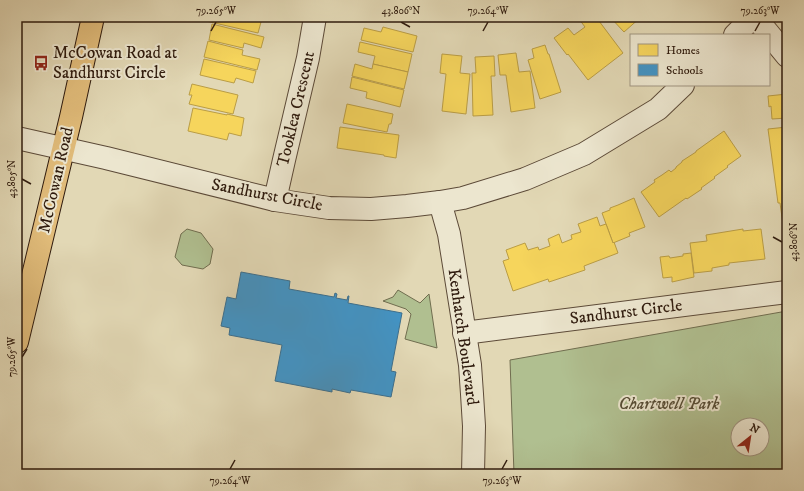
<svg xmlns="http://www.w3.org/2000/svg" width="804" height="491" font-family="'IM FELL DW Pica',serif">
  <rect width="100%" height="100%" fill="#e2d8b5"/>
  <filter id="stains"><feTurbulence type="fractalNoise" baseFrequency=".005" numOctaves="4"/><feColorMatrix values="0 0 0 0 .2 0 0 0 0 .09 0 0 0 0 .02 0 0 0 .5 -.17"/></filter>
  <radialGradient id="worn" r=".72"><stop offset=".6" stop-color="#630" stop-opacity="0"/><stop offset="1" stop-color="#630" stop-opacity=".3"/></radialGradient>
  <!-- green -->
  <g fill="#b0bf90" stroke="#706d4f" fill-rule="evenodd">
    <polygon points="187,229 201,233 213,249 210,264 203,269 182,265 175,257 181,234"/>
    <polygon points="398,290 420,303 429,294 437,348 405,339 411,314 406,309 383,301 393,297"/>
    <path d="M787,311V474H514L510,360ZM738,425H762V449H738Z"/>
  </g>
  <!-- homes -->
  <g fill="#f6d55c" stroke="#ba9d45">
    <polygon points="207,17 244,17 244,18 261,22 258,33 206,21"/>
    <polygon points="582,17 596,17 623,53 588,80 568,54 567,55 554,38 568,28 574,35 585,27 579,19"/>
    <polygon points="610,17 641,17 624,32"/>
    <polygon points="212,24 264,37 261,48 244,43 243,48 209,40"/>
    <polygon points="383,27 417,36 413,52 361,40 364,28 381,32"/>
    <polygon points="208,41 243,50 242,55 260,59 257,70 204,57"/>
    <polygon points="360,42 412,54 408,72 373,64 375,56 358,52"/>
    <polygon points="545,45 548,54 549,54 561,92 540,99 528,60 534,58 532,49"/>
    <polygon points="516,53 519,72 530,71 535,108 511,112 506,75 500,75 498,55"/>
    <polygon points="442,54 462,56 460,73 470,74 466,114 442,111 446,74 440,73"/>
    <polygon points="494,56 495,76 491,76 493,115 473,116 472,73 476,73 475,57"/>
    <polygon points="204,59 256,71 253,83 236,78 234,83 200,75"/>
    <polygon points="355,64 372,69 373,64 408,72 404,89 352,76"/>
    <polygon points="352,77 404,90 400,107 366,98 367,92 350,88"/>
    <polygon points="192,84 238,95 233,114 189,104 192,95 189,95"/>
    <polygon points="787,94 787,118 772,119 771,106 769,107 768,96"/>
    <polygon points="347,104 393,114 391,124 389,124 387,132 343,123"/>
    <polygon points="193,108 227,115 227,114 244,118 241,136 229,133 227,140 188,131"/>
    <polygon points="340,127 399,135 396,158 384,156 384,155 337,148"/>
    <polygon points="787,127 787,239 785,239 780,203 778,203 768,129"/>
    <polygon points="724,131 741,156 727,166 728,167 714,177 715,178 701,188 702,189 687,199 686,198 659,217 641,192 655,182 654,180 662,175 669,170 671,172 676,168 676,167 682,162 682,161 696,152 696,151"/>
    <polygon points="634,198 645,227 629,233 630,236 613,243 602,213 610,210 610,208 618,205"/>
    <polygon points="597,217 600,226 606,224 613,243 614,242 618,253 584,266 585,270 549,282 548,279 513,291 503,261 509,259 506,250 525,243 528,250 538,247 539,250 550,246 548,239 559,234 562,243 572,239 571,235 581,232 578,224"/>
    <polygon points="743,229 743,231 761,229 765,259 729,263 729,265 712,268 712,271 694,273 690,243 707,241 706,235"/>
    <polygon points="691,253 694,277 672,282 672,277 663,278 660,257 669,256 670,258 683,256 683,254"/>
  </g>
  <!-- schools -->
  <polygon fill="#4393c3" stroke="#3d6f8d" points="241,272 290,281 289,289 334,297 335,293 337,294 336,298 347,300 348,296 349,296 348,303 402,313 391,371 396,372 391,397 351,390 350,393 332,389 332,392 275,381 282,345 229,335 230,328 221,326 227,297 236,299"/>
  <g fill="none" stroke-linecap="round" stroke-linejoin="round">
    <!-- minor casing -->
    <g stroke="#5c4a38" stroke-width="24">
      <g id="minor">
        <polyline points="755,17 787,56"/>
        <polyline points="735,35 753,17"/>
        <polyline points="17,138 106,158 275,200 329,208 371,209 407,206 440,202 463,198 525,179 584,154 658,109 683,85"/>
        <polyline points="275,200 284,160 308,58 315,17"/>
        <polyline points="440,202 449,234 470,365 472,394 474,426 473,474"/>
        <polyline points="464,333 787,292"/>
      </g>
    </g>
    <!-- major casing -->
    <g stroke="#2f1b0e" stroke-width="24">
      <polyline id="major" points="17,342 71,117 93,17"/>
    </g>
    <!-- minor -->
    <use href="#minor" stroke="#ece6cf" stroke-width="22"/>
    <!-- major -->
    <use href="#major" stroke="#e1bc7a" stroke-width="22"/>
  </g>
  <!-- ticks -->
  <path fill="none" stroke="#2f1b0e" stroke-width="1.5" d="M401,22L410,27M211,31L216,22M483,31L488,22M755,31L760,22M22,179L31,184M773,237L782,242M22,357L27,349M230,469L235,460M502,469L507,460"/>
  <!-- icons -->
  <defs>
    <g id="bus-bare" transform="scale(1.2)"><path d="M-5-6H5V4H4V6H2V4H-2V6H-4V4H-5ZM-3.5-4V0h7V-4ZM-3.5 1.2v1.5H-2V1.2ZM2 1.2v1.5H3.5V1.2Z" fill="#8f2418" stroke="#ece6cf" stroke-width="2.5" paint-order="stroke"/></g>
  </defs>
  <g fill-rule="evenodd">
    <use href="#bus-bare" x="41" y="63"/>
  </g>
  <g text-anchor="middle" dominant-baseline="central" stroke-width="4" stroke-linejoin="round" paint-order="stroke">
    <!-- poi labels -->
    <g font-size="17" fill="#2f1b0e" stroke="#ece6cf" text-anchor="start">
      <text x="53" y="53">McCowan Road at<tspan x="53" dy="20">Sandhurst Circle</tspan></text>
    </g>
    <!-- street labels -->
    <g font-size="17" fill="#2f1b0e" stroke="#ece6cf">
      <text transform="translate(296 109) rotate(-77)">Tooklea Crescent</text>
      <text transform="translate(56 180) rotate(-77)">McCowan Road</text>
      <text transform="translate(267 195) rotate(11)">Sandhurst Circle</text>
      <text transform="translate(626 312) rotate(-7)">Sandhurst Circle</text>
      <text transform="translate(463 337) rotate(82)">Kenhatch Boulevard</text>
    </g>
    <!-- park labels -->
    <g font-size="17" font-style="italic" fill="#564c35" stroke="#ece6cf">
      <text x="669" y="404">Chartwell Park</text>
    </g>
  </g>
  <!-- margin -->
  <rect width="804" height="491" fill="none" stroke="#e2d8b5" stroke-width="44"/>
  <!-- legend -->
  <rect x="630" y="34" width="140" height="52" fill="#ece6cf" stroke="#a09582"/>
  <rect x="638" y="44" width="20" height="12" fill="#f6d55c" stroke="#a09582"/>
  <text x="666" y="54" font-size="12" fill="#2f1b0e">Homes</text>
  <rect x="638" y="64" width="20" height="12" fill="#4393c3" stroke="#a09582"/>
  <text x="666" y="74" font-size="12" fill="#2f1b0e">Schools</text>
  <!-- north arrow -->
  <g transform="translate(750 437) rotate(30)"><circle r="19" fill="#ece6cf" stroke="#a09582"/>
  <path d="M0-3L7 15L0 10L-7 15Z" fill="#8f2418"/>
  <text y="-6" font-size="11" font-weight="bold" text-anchor="middle" fill="#2f1b0e">N</text>
  </g>
  <rect x="22" y="22" width="760" height="447" fill="none" stroke="#2f1b0e" stroke-width="1.5"/>
  <g font-size="10" text-anchor="middle" fill="#2f1b0e">
    <text x="216" y="14">79.265°W</text>
    <text x="401" y="14">43.806°N</text>
    <text x="488" y="14">79.264°W</text>
    <text x="760" y="14">79.263°W</text>
    <text transform="translate(11 179) rotate(-90)" y="4">43.805°N</text>
    <text transform="translate(793 242) rotate(-90)" y="4">43.806°N</text>
    <text transform="translate(11 357) rotate(-90)" y="4">79.265°W</text>
    <text x="230" y="484">79.264°W</text>
    <text x="502" y="484">79.263°W</text>
  </g>
  <rect width="100%" height="100%" filter="url(#stains)"/>
  <rect width="100%" height="100%" fill="url(#worn)"/>
</svg>
